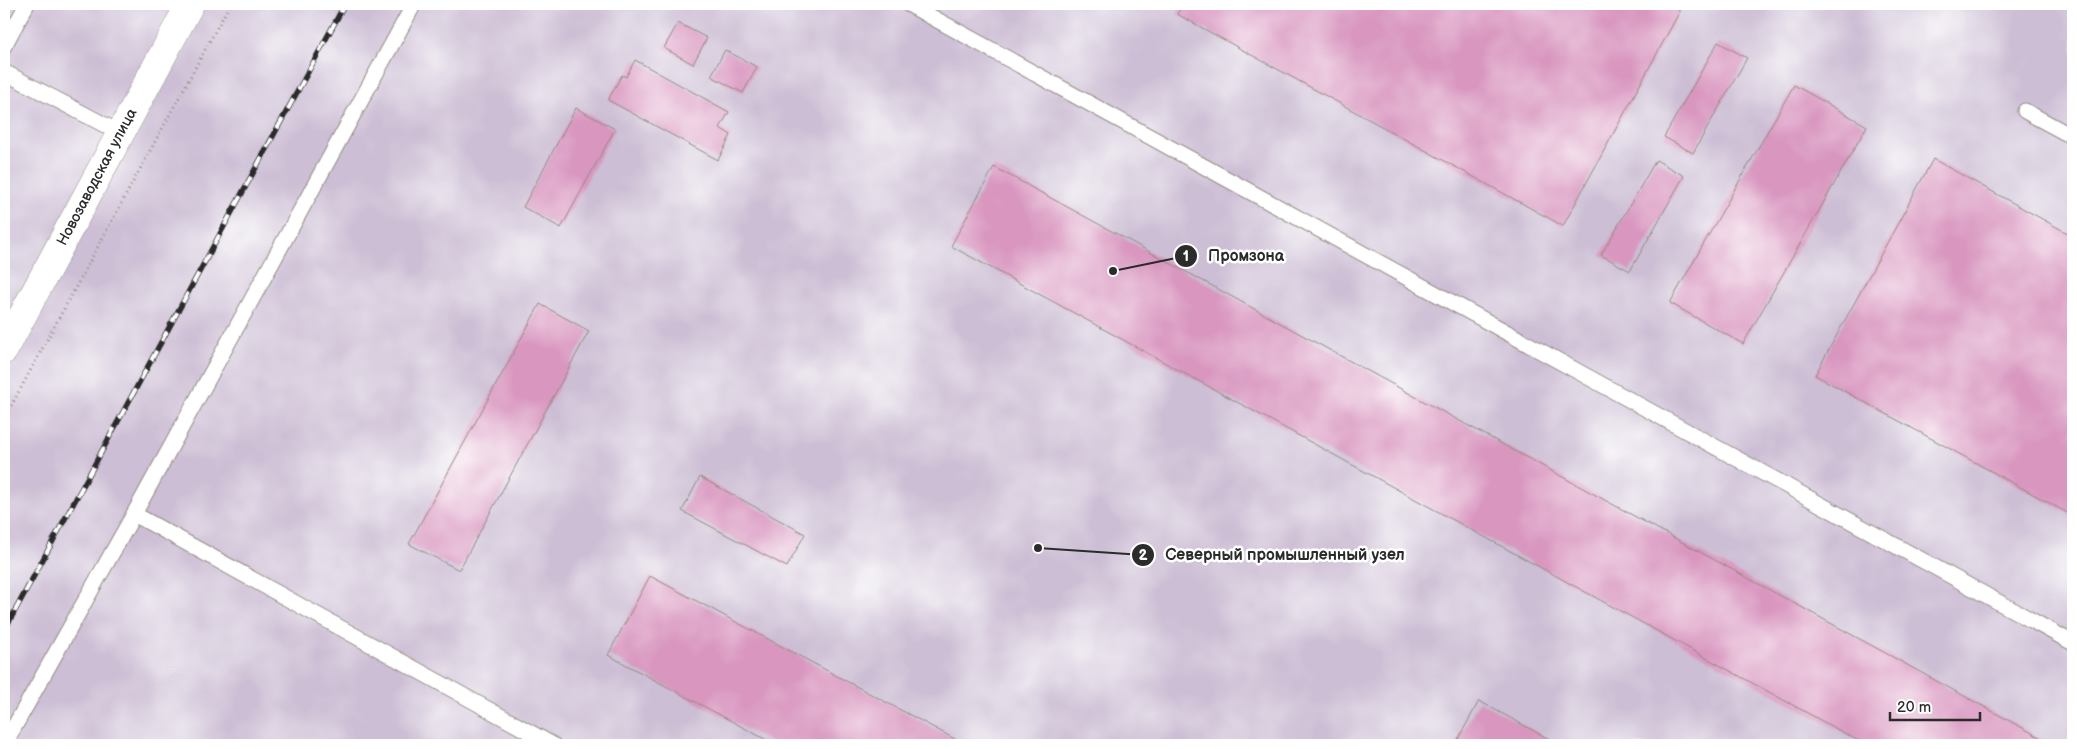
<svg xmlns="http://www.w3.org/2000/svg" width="2077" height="749" font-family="'Balsamiq Sans',sans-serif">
  <rect width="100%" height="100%" fill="#fff"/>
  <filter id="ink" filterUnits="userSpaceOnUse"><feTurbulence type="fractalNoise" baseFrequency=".02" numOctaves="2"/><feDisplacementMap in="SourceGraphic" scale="10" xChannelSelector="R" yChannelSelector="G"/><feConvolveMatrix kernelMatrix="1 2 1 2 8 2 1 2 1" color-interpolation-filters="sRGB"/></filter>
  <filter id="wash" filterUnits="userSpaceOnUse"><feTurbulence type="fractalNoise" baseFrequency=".0096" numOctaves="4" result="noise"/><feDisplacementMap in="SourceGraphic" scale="20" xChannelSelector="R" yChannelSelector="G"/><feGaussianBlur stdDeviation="1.12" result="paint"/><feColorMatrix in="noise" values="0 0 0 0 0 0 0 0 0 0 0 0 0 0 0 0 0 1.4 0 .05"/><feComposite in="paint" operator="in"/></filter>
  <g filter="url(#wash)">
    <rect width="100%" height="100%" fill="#f8e8d6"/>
    <!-- industrial -->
    <g fill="#ccbed4">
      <polygon points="4,4 181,4 4,330"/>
      <polygon points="192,4 2073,4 2073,745 4,745 4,352"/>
    </g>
    <g id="blocks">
      <!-- building -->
      <g fill="#d997c0">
        <polygon points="1183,4 1666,4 1680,11 1563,226 1177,14"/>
        <polygon points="678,23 707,38 693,64 664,48"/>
        <polygon points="1718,42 1747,58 1693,153 1664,137"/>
        <polygon points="725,50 757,67 743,93 711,76"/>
        <polygon points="635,60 729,112 720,128 731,135 718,160 608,100 622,75 626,77"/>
        <polygon points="1794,85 1867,126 1743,344 1670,303"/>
        <polygon points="576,108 615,129 561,228 523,207"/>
        <polygon points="1933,159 2073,236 2073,516 1815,375"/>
        <polygon points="1656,160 1684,176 1630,271 1601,255"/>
        <polygon points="994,167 2054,745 1866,745 951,246"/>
        <polygon points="540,304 589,331 459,570 409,544"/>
        <polygon points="700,477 805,534 787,567 682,511"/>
        <polygon points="650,576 966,745 776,745 608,655"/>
        <polygon points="1479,701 1560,745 1455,745"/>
      </g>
    </g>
  </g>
  <g filter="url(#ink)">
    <use href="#blocks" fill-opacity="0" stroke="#928a80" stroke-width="1"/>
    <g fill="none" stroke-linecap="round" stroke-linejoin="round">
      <!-- service casing -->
      <g stroke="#928a80" stroke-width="17">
        <g id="service">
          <polyline points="908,4 2073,643"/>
          <polyline points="4,46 27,4"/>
          <polyline points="4,72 120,133"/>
          <polyline points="2025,111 2073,137"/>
          <polyline points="134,514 553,745"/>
          <polyline points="4,745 134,514 414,4"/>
        </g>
      </g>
      <!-- primary casing -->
      <g stroke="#928a80" stroke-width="29">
        <polyline id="primary" points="4,350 190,4"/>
      </g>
      <!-- path -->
      <polyline stroke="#928a80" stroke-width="3" stroke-dasharray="1 4" stroke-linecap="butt" points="4,419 230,4"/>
      <!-- service -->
      <use href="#service" stroke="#fff" stroke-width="15"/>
      <!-- primary -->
      <use href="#primary" stroke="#fff" stroke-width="28"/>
      <!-- rail casing -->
      <g stroke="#2b2b2b" stroke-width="5.5">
        <polyline id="rail" points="4,631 345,4"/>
      </g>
      <!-- rail -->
      <use href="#rail" stroke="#fff" stroke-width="4" stroke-dasharray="11" stroke-linecap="butt"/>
    </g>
  </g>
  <g text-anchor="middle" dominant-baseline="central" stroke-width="5" stroke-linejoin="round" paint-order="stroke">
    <!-- street labels -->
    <g font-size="15" fill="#2b2b2b" stroke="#fff">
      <text transform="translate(97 177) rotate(-62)">Новозаводская улица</text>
    </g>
  </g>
  <!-- callouts -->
  <path fill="none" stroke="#2b2b2b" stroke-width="2" d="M1113 271L1186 256M1038 548L1143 555"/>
  <g fill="#2b2b2b" stroke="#fff" stroke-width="2">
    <circle cx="1113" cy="271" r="5"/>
    <circle cx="1038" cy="548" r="5"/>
    <circle cx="1186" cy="256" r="12"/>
    <circle cx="1143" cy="555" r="12"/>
  </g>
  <g font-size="15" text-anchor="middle" font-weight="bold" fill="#fff">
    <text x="1186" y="261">1</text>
    <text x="1143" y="560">2</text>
  </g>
  <g font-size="16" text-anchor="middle" font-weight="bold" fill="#2b2b2b" stroke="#fff" stroke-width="5" stroke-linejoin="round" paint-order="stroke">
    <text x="1246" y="261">Промзона</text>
    <text x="1285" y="560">Северный промышленный узел</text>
  </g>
  <!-- margin -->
  <rect width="2077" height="749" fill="none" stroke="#fff" stroke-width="20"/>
  <!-- scale -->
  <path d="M1890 712v8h90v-8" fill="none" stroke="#2b2b2b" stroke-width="2.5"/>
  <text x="1897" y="712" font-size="15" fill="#2b2b2b" stroke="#ffffff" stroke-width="4" paint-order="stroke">20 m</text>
</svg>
